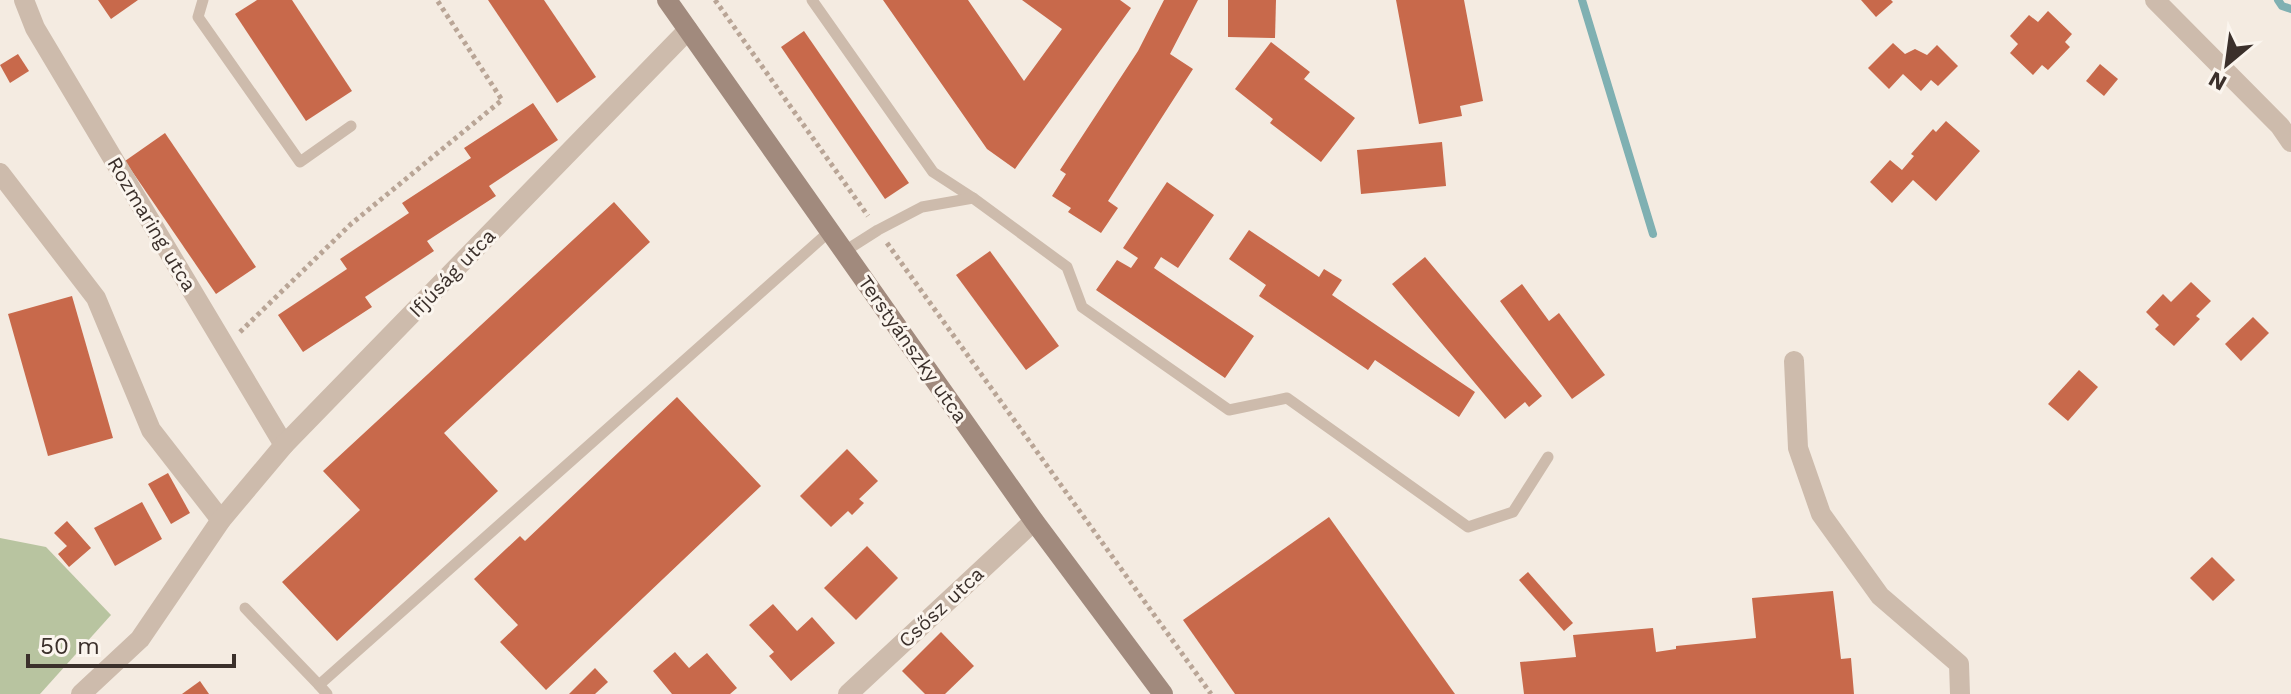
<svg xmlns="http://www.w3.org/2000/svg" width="2291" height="694" font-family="'Work Sans',sans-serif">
  <rect width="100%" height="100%" fill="#f4ebe1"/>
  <!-- green -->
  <polygon fill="#b8c4a0" points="0,538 46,547 111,615 40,694 0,694"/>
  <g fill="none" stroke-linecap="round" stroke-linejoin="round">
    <!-- stream -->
    <g stroke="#7fb0b2" stroke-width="8">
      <polyline points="1582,0 1653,234"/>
      <polyline points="2278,0 2282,6 2291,9"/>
    </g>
  </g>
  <!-- building -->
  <g fill="#c8694b">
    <polygon points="98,0 138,0 111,19"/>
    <polygon points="257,0 292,0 352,91 306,121 235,14"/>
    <polygon points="488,0 544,0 596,77 557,103"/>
    <polygon points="883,0 968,0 1024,81 1062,29 1022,0 1120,0 1131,8 1015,169 987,149"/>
    <polygon points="1164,0 1198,0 1170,54 1193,69 1108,201 1118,208 1101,233 1068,212 1071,208 1052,196 1066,174 1060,170 1138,51"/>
    <polygon points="1228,0 1276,0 1275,38 1228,37"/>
    <polygon points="1396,0 1464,0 1483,101 1460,106 1462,116 1419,124"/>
    <polygon points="1861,0 1891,0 1893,2 1876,17"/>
    <polygon points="2048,11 2072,34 2065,42 2070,47 2048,70 2042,65 2033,75 2010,53 2018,44 2010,36 2029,15 2038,22"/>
    <polygon points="804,31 909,183 885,199 781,47"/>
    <polygon points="1271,42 1310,72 1304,79 1355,118 1321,162 1270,123 1273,119 1235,89"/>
    <polygon points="1893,43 1905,54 1915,49 1927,55 1937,45 1958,66 1938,86 1931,80 1921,91 1903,74 1889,89 1868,68"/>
    <polygon points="18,54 29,71 10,83 0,65"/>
    <polygon points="2100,64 2118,79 2104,96 2086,81"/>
    <polygon points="533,103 558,140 489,186 496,196 427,241 434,251 365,297 372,307 303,352 278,315 347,269 340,259 409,213 402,203 471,158 464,148"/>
    <polygon points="1946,121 1980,151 1936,201 1913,180 1892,203 1870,182 1890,160 1902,170 1914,156 1911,154 1933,129 1936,132"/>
    <polygon points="165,133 256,267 216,294 125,161"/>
    <polygon points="1442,142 1446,186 1361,194 1357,150"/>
    <polygon points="1167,182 1214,215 1178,268 1161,257 1154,268 1254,336 1225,378 1096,290 1117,260 1131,268 1138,258 1123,248"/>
    <polygon points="614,202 650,242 444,433 498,491 337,641 282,582 360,510 323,471"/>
    <polygon points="1249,230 1319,277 1324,269 1342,280 1332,295 1475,392 1459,417 1375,360 1368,370 1259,296 1266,285 1229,259"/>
    <polygon points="990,251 1059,346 1026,370 956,275"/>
    <polygon points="1425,257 1542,396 1529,407 1525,402 1505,419 1392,284"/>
    <polygon points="2191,282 2211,301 2196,316 2200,319 2174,346 2155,329 2159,325 2146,312 2163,294 2171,302"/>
    <polygon points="1522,284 1549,321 1559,313 1605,375 1572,399 1500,301"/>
    <polygon points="72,296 113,438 48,456 8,314"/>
    <polygon points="2253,317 2269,333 2241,361 2225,344"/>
    <polygon points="2079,370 2098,387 2068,421 2048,404"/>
    <polygon points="677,397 761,486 546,690 500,642 518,625 474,579 520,536 525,541"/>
    <polygon points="847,449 878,481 859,499 864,503 852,515 848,511 831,527 800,496"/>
    <polygon points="168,473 190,513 171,524 148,484"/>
    <polygon points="142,502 162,539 115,566 94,528"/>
    <polygon points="1329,517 1455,694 1235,694 1183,620"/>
    <polygon points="67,521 91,548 69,567 58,554 67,546 54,533"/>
    <polygon points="867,546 898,578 856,620 824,588"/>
    <polygon points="2212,557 2235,580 2213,601 2190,578"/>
    <polygon points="1528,572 1573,623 1564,631 1519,580"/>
    <polygon points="1833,591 1841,659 1851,658 1854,694 1524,694 1520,662 1576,657 1573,635 1653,628 1656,652 1676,649 1676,646 1756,638 1752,598"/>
    <polygon points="773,604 797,631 812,617 835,643 791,681 769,656 774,652 749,625"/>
    <polygon points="941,632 974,666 945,694 925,694 902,671"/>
    <polygon points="675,652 689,668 707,653 737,688 730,694 672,694 653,671"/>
    <polygon points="595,668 608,682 595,694 569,694"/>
    <polygon points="200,681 209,694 182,694"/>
  </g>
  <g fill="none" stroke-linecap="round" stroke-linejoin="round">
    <!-- path -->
    <g stroke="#b9a596" stroke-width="5" stroke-dasharray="4 4" stroke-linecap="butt">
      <polyline points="715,0 868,216"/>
      <polyline points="887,243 1211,694"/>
      <polyline points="240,332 351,224 502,100 437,0"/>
    </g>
    <!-- service -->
    <g stroke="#cdbbac" stroke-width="11">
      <polyline points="203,0 198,17 300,162 351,126"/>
      <polyline points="812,0 933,172 973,198 1067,267 1082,307 1229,410 1287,398 1468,527 1513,512 1548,457"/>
      <polyline points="845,251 878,230 922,207 973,198"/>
      <polyline points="245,608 319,685"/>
      <polyline points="327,694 319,685 830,231"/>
    </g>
    <!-- minor -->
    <g stroke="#cdbbac" stroke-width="20">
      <polyline points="24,0 35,28 284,445"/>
      <polyline points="2155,0 2280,126 2291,142"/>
      <polyline points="0,173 96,298 151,430 221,520"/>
      <polyline points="1794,361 1798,448 1821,514 1880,596 1959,664 1960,694"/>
      <polyline points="81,694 140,639 221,520 284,445 688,30"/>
      <polyline points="848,694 1034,521"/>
    </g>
    <!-- secondary -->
    <polyline stroke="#a18a7d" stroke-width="20" points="667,0 1034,521 1163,694"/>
  </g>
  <g text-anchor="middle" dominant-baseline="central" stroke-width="6" stroke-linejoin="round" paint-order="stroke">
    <!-- street labels -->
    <g font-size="20" fill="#3b302b" stroke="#fbf5ee">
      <text transform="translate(152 224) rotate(59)">Rozmaring utca</text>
      <text transform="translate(452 273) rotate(-46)">Ifjúság utca</text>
      <text transform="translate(913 349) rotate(55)">Terstyánszky utca</text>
      <text transform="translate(941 607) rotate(-43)">Csősz utca</text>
    </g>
  </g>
  <!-- north arrow -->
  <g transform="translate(2227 64) rotate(209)" stroke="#fbf5ee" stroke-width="6" paint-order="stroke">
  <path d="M0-6L14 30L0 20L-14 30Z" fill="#3b302b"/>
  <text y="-12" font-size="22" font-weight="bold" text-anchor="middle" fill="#3b302b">N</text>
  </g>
  <!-- scale -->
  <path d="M28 654v12h206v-12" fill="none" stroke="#3b302b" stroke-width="4"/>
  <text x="40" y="654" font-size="24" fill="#3b302b" stroke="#fbf5ee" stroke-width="6" paint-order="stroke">50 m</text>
</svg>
